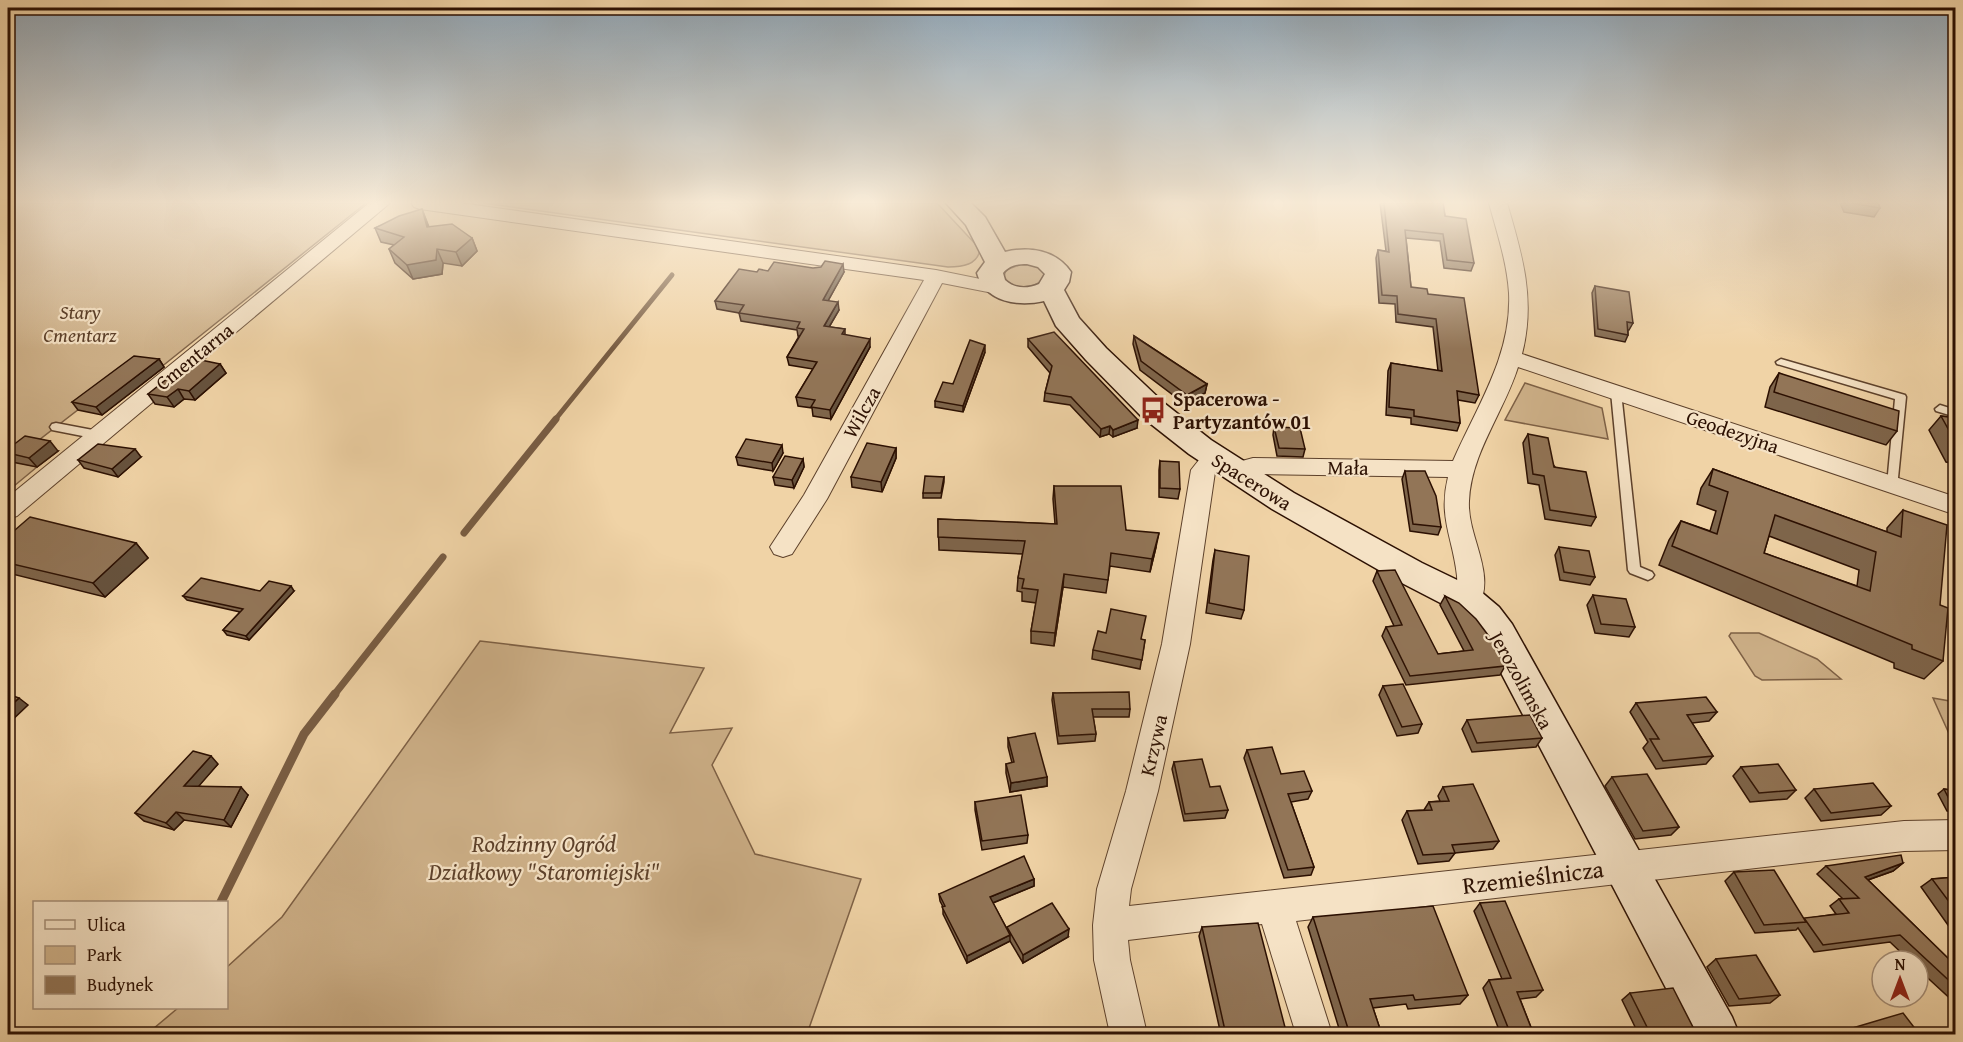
<svg xmlns="http://www.w3.org/2000/svg" width="1963" height="1042" font-family="'Gentium Book Plus',serif">
  <rect width="100%" height="100%" fill="#f0d3a6"/>
  <filter id="stains"><feTurbulence type="fractalNoise" baseFrequency=".00333" numOctaves="4"/><feColorMatrix values="0 0 0 0 .2 0 0 0 0 .09 0 0 0 0 .02 0 0 0 .5 -.17"/></filter>
  <radialGradient id="worn" r=".72"><stop offset=".6" stop-color="#630" stop-opacity="0"/><stop offset="1" stop-color="#630" stop-opacity=".3"/></radialGradient>
  <!-- green -->
  <g fill="#cfb28a" stroke="#7e6146" stroke-width="1.5">
    <polygon points="8,203 366,203 125,396 101,392 12,461 37,467 8,491"/>
    <path d="M483,203H937L980,249C978,265 962,267 948,267Z"/>
    <path d="M1024,263L1037,265L1047,276C1035,288 1017,294 1004,277L1006,270Z"/>
    <polygon points="1525,383 1602,408 1608,439 1505,420"/>
    <polygon points="1731,633 1759,633 1817,659 1841,679 1762,680 1755,676 1729,636"/>
    <polygon points="480,641 704,668 670,733 732,728 712,765 755,854 861,879 807,1034 147,1034 178,1008 226,1008 227,967 282,917"/>
    <polygon points="1933,698 1955,702 1955,747"/>
  </g>
  <g fill="none" stroke-linecap="round" stroke-linejoin="round">
    <!-- stream-far2 -->
    <polyline stroke="#795d43" stroke-width="5" points="554,421 672,275"/>
    <!-- stream-far1 -->
    <g stroke="#795d43" stroke-width="7">
      <polyline points="464,533 556,419"/>
      <polyline points="334,695 443,557"/>
    </g>
    <!-- stream -->
    <polyline stroke="#795d43" stroke-width="9" points="221,902 304,734 335,694"/>
    <!-- lane casing -->
    <g stroke="#5d412b" stroke-width="3">
      <g id="lane">
        <polygon points="1781,359 1905,395 1906,397 1897,488 1889,488 1887,485 1895,399 1777,364 1776,362"/>
        <polygon points="1616,389 1621,392 1640,567 1652,572 1654,575 1652,578 1648,580 1630,573 1628,570 1611,392"/>
        <polygon points="1940,405 1956,410 1956,417 1936,411 1935,409"/>
        <polygon points="56,423 98,431 104,435 98,439 52,430 50,427 52,424"/>
      </g>
    </g>
    <!-- street casing -->
    <g stroke="#5d412b" stroke-width="2">
      <g id="street">
        <polygon points="369,203 390,203 17,516 8,519 8,497"/>
        <polygon points="411,203 461,203 936,270 1005,284 1008,288 1005,292 998,294 942,283 827,499 792,554 783,557 774,554 770,547 804,495 924,280 420,209 414,207"/>
        <path d="M1489,203H1507C1522,254 1536,300 1522,354L1956,497V515L1518,367C1504,412 1471,453 1469,501C1467,537 1497,573 1478,608L1468,612L1458,608C1453,598 1458,588 1457,576C1453,538 1438,518 1448,477L1253,474L1236,479L1227,477L1224,471L1227,465L1253,458L1453,461C1477,406 1512,355 1509,293C1507,262 1497,233 1489,203Z"/>
        <polygon points="1215,449 1224,451 1227,457 1215,472 1190,644 1158,791 1131,889 1129,906 1904,821 1956,820 1956,850 1904,851 1296,921 1332,1034 1296,1034 1262,924 1128,940 1130,960 1147,1034 1110,1034 1094,960 1093,925 1097,889 1126,791 1162,644 1191,470 1206,451"/>
      </g>
    </g>
    <!-- secondary casing -->
    <g stroke="#2c1002" stroke-width="3">
      <path id="secondary" d="M946,203H971L985,217L1005,252C1029,246 1056,250 1071,272L1069,282L1064,290L1079,318L1106,348L1164,403L1211,440L1294,493L1422,563L1480,591L1499,607L1512,624L1732,1017L1739,1034H1690L1486,644L1473,627L1456,611L1398,581L1272,509L1189,454L1142,417L1086,360L1056,326L1044,301C1018,307 985,302 977,273L985,262L966,225ZM1027,264L1038,267L1045,274L1039,284C1027,289 1015,289 1005,280L1003,273C1010,265 1017,264 1027,264Z"/>
    </g>
    <!-- lane -->
    <use href="#lane" fill="#f5e2c5" fill-rule="evenodd"/>
    <!-- street -->
    <use href="#street" fill="#f5e2c5" fill-rule="evenodd"/>
    <!-- secondary -->
    <use href="#secondary" fill="#f5e2c5" fill-rule="evenodd"/>
  </g>
  <!-- wall -->
  <g fill="#7e654b" stroke="#2c1002" stroke-width="1.5" fill-rule="evenodd">
    <polygon points="1380,203 1443,203 1445,216 1474,263 1471,271 1444,268 1440,241 1406,238 1411,287 1428,294 1479,395 1475,403 1458,400 1460,423 1457,431 1411,424 1411,418 1386,415 1388,371 1391,363 1438,371 1433,327 1396,322 1395,304 1379,303 1376,258 1378,250 1386,251"/>
    <polygon points="1840,203 1878,203 1880,208 1874,217 1844,212"/>
    <polygon points="422,209 429,227 472,238 477,251 462,266 443,263 442,274 413,279 395,263 389,249 394,245 381,242 375,228"/>
    <polygon points="768,271 844,272 828,301 839,310 829,327 845,329 845,335 870,347 831,419 813,416 812,408 798,406 796,397 813,369 789,365 787,357 799,336 798,336 797,330 741,321 739,313 717,309 715,301 757,272"/>
    <polygon points="1595,286 1633,323 1629,330 1628,330 1628,335 1625,342 1595,336 1592,293"/>
    <polygon points="1134,336 1207,384 1205,393 1185,404 1140,370 1133,344"/>
    <polygon points="1028,339 1137,428 1113,437 1109,434 1100,437 1070,405 1044,401 1045,393 1050,373 1028,347"/>
    <polygon points="985,352 963,412 935,407 935,401"/>
    <polygon points="159,359 164,367 102,415 78,410 72,402"/>
    <polygon points="220,364 226,373 195,400 184,399 174,407 155,404 148,394"/>
    <polygon points="1779,373 1897,431 1886,445 1765,407 1770,387"/>
    <polygon points="1941,416 1956,418 1956,464 1946,462 1929,430"/>
    <polygon points="1274,427 1305,449 1303,457 1277,456 1273,435"/>
    <polygon points="1528,434 1596,517 1591,526 1545,519 1539,485 1528,483 1523,443"/>
    <polygon points="896,448 896,458 882,492 852,487 851,477"/>
    <polygon points="8,449 58,451 37,467 12,462 8,457"/>
    <polygon points="783,453 773,471 738,465 736,457"/>
    <polygon points="141,457 118,477 84,468 78,460"/>
    <polygon points="803,459 804,467 794,488 775,485 773,477"/>
    <polygon points="1160,461 1180,489 1178,499 1159,497 1159,470"/>
    <path d="M1713,469L1887,532V528L1903,510L1940,605L1943,661L1924,679L1894,668V663L1659,565L1669,540L1681,521L1710,531L1716,511L1697,504L1701,488ZM1769,536L1859,570L1857,586L1764,553Z"/>
    <polygon points="1405,471 1441,527 1438,535 1410,531 1402,479"/>
    <polygon points="944,477 944,482 941,498 923,498 923,493"/>
    <polygon points="1054,486 1126,530 1156,547 1150,572 1110,566 1106,593 1063,587 1054,646 1031,643 1031,631 1036,603 1022,601 1022,592 1017,591 1018,578 1023,554 939,550 938,519 1055,524 1053,499"/>
    <polygon points="8,536 136,543 148,558 105,597 8,573"/>
    <polygon points="1559,547 1595,577 1590,585 1560,580 1555,555"/>
    <polygon points="1215,550 1244,610 1241,619 1206,613 1213,560"/>
    <polygon points="1377,571 1438,654 1464,651 1440,605 1445,596 1505,666 1500,675 1406,685 1382,636 1386,627 1394,626 1373,581"/>
    <polygon points="260,591 294,591 249,640 227,635 223,630 240,612 187,600 183,596"/>
    <polygon points="1593,595 1635,627 1629,637 1595,633 1587,605"/>
    <polygon points="1141,640 1145,640 1140,669 1092,659 1093,650"/>
    <polygon points="1383,686 1422,724 1418,733 1397,736 1379,695"/>
    <polygon points="1053,693 1130,709 1129,717 1093,717 1096,734 1095,741 1058,744 1052,700"/>
    <polygon points="1636,703 1717,712 1709,721 1692,723 1713,756 1706,764 1656,769 1643,748 1648,742 1630,712"/>
    <polygon points="1467,720 1542,738 1536,747 1472,752 1462,729"/>
    <polygon points="1008,738 1047,777 1047,786 1010,792 1006,773 1006,764 1012,763 1008,747"/>
    <polygon points="1247,750 1281,774 1312,791 1308,799 1291,802 1314,867 1311,875 1284,878 1244,758"/>
    <polygon points="1174,762 1210,787 1228,810 1225,818 1184,821 1172,769"/>
    <polygon points="218,764 198,786 248,795 231,827 184,820 174,830 144,821 135,813"/>
    <polygon points="1741,767 1796,790 1787,799 1750,802 1733,776"/>
    <polygon points="1612,777 1679,827 1671,835 1635,839 1605,786"/>
    <polygon points="1443,787 1499,841 1493,849 1455,853 1449,861 1418,864 1402,820 1407,811 1424,810 1429,802 1440,801 1438,796"/>
    <polygon points="1814,789 1891,806 1881,815 1821,821 1805,798"/>
    <polygon points="1944,789 1956,791 1956,812 1947,811 1938,794"/>
    <polygon points="975,802 1028,835 1027,843 982,850 975,810"/>
    <polygon points="1903,863 1893,871 1868,880 1956,966 1955,1003 1918,969 1918,961 1910,961 1890,942 1814,952 1798,928 1796,930 1755,933 1725,881 1734,872 1803,919 1836,914 1830,906 1839,899 1843,899 1817,874 1826,866"/>
    <polygon points="1956,877 1956,935 1955,935 1921,887 1932,879"/>
    <polygon points="1034,879 1034,886 993,903 1007,929 1068,937 1023,963 1010,941 967,963 943,914 943,907 940,901 939,894"/>
    <polygon points="1480,903 1543,990 1536,997 1520,999 1534,1035 1501,1035 1483,988 1489,980 1502,979 1474,911"/>
    <polygon points="1313,917 1468,995 1460,1004 1408,1009 1406,1004 1373,1008 1382,1035 1341,1035 1308,927"/>
    <polygon points="1202,927 1287,1035 1221,1035 1199,936"/>
    <polygon points="1716,959 1780,995 1770,1003 1729,1006 1707,967"/>
    <polygon points="1630,993 1697,1035 1639,1035 1622,1000"/>
  </g>
  <!-- shaded-wall -->
  <g fill="#66523d" stroke="#2c1002" stroke-width="1.5">
    <polygon points="422,209 427,223 432,241 427,227"/>
    <polygon points="472,238 477,251 462,266 456,252"/>
    <polygon points="437,249 443,263 442,274 413,279 407,265"/>
    <polygon points="843,264 844,272 824,308 823,300"/>
    <polygon points="838,302 839,310 825,334 824,326"/>
    <polygon points="870,339 870,347 831,419 830,410"/>
    <polygon points="985,345 985,352 963,412 963,406"/>
    <polygon points="159,359 164,367 102,415 96,407"/>
    <polygon points="220,364 226,373 195,400 189,391"/>
    <polygon points="1207,384 1205,393 1185,404 1187,395"/>
    <polygon points="178,389 184,399 174,407 167,397"/>
    <polygon points="1138,420 1137,428 1113,437 1113,430"/>
    <polygon points="1110,426 1109,434 1100,437 1101,429"/>
    <polygon points="50,441 58,451 37,467 29,458"/>
    <polygon points="782,445 783,453 773,471 772,463"/>
    <polygon points="896,448 896,458 882,492 881,482"/>
    <polygon points="135,449 141,457 118,477 112,469"/>
    <polygon points="803,459 804,467 794,488 792,480"/>
    <polygon points="1159,533 1156,547 1150,572 1152,559"/>
    <polygon points="136,543 148,558 105,597 93,583"/>
    <polygon points="1064,574 1063,587 1054,646 1055,633"/>
    <polygon points="291,586 294,591 249,640 246,636"/>
    <polygon points="19,698 28,705 8,724 8,708"/>
    <polygon points="211,756 218,764 192,794 184,786"/>
    <polygon points="1047,777 1047,786 1010,792 1011,783"/>
    <polygon points="241,787 248,795 231,827 224,820"/>
    <polygon points="176,812 184,820 174,830 166,823"/>
    <polygon points="1903,863 1893,871 1856,884 1865,877"/>
    <polygon points="1034,879 1034,886 990,904 990,897"/>
    <polygon points="1069,929 1068,937 1023,963 1023,955"/>
    <polygon points="1010,935 1010,941 967,963 967,956"/>
  </g>
  <!-- building -->
  <g fill="#927557" stroke="#2c1002" stroke-width="1.5" fill-rule="evenodd">
    <polygon points="1384,203 1443,203 1445,216 1466,219 1474,263 1447,260 1443,234 1405,230 1411,287 1427,289 1428,294 1464,298 1479,395 1457,391 1460,423 1414,416 1414,410 1389,407 1391,363 1442,371 1436,319 1398,314 1397,296 1382,295 1378,250 1389,252"/>
    <polygon points="1851,203 1878,203 1880,208"/>
    <polygon points="422,209 427,227 452,224 472,238 456,252 437,249 436,260 407,265 389,249 404,237 375,228 399,216"/>
    <polygon points="825,261 843,264 823,300 838,302 824,326 845,329 842,334 870,339 830,410 811,407 815,400 796,397 817,362 787,357 804,329 797,328 800,322 739,313 744,305 715,301 739,269 757,272 759,269 768,271 774,262 813,268 821,267"/>
    <polygon points="1595,286 1629,292 1633,323 1627,322 1628,335 1598,329"/>
    <polygon points="1054,332 1138,420 1113,430 1110,426 1101,429 1071,397 1045,393 1052,366 1028,339"/>
    <polygon points="1134,336 1207,384 1187,395 1141,361"/>
    <polygon points="970,340 985,345 963,406 935,401 943,382 953,384"/>
    <polygon points="134,356 159,359 96,407 72,402"/>
    <polygon points="196,359 220,364 189,391 178,389 167,397 148,394 188,362"/>
    <polygon points="1779,373 1899,411 1897,431 1774,392"/>
    <polygon points="1941,416 1956,418 1956,443"/>
    <polygon points="1274,427 1300,428 1305,449 1279,448"/>
    <polygon points="1528,434 1548,438 1554,467 1586,472 1596,517 1550,510 1544,476 1533,474"/>
    <polygon points="25,436 50,441 29,458 8,453 8,449"/>
    <polygon points="746,439 782,445 772,463 736,457"/>
    <polygon points="867,443 896,448 881,482 851,477"/>
    <polygon points="98,444 135,449 112,469 78,460"/>
    <polygon points="785,456 803,459 792,480 773,477"/>
    <polygon points="1160,461 1179,462 1180,489 1160,488"/>
    <path d="M1713,469L1901,537L1903,510L1947,525L1940,605L1948,608L1943,661L1912,649V645L1672,546L1681,521L1717,534L1728,492L1709,485ZM1775,515L1876,552L1870,591L1764,553Z"/>
    <polygon points="1405,471 1425,471 1436,496 1441,527 1413,524"/>
    <polygon points="925,476 944,477 941,493 923,493"/>
    <polygon points="1054,486 1121,486 1126,530 1159,533 1152,559 1111,553 1108,580 1064,574 1055,633 1031,631 1038,590 1022,588 1024,579 1018,578 1025,541 938,537 938,519 1057,524"/>
    <polygon points="30,517 136,543 93,583 8,563 8,536"/>
    <polygon points="1559,547 1589,551 1595,577 1564,572"/>
    <polygon points="1215,550 1249,556 1244,610 1209,603"/>
    <polygon points="1395,570 1438,654 1473,650 1445,596 1459,603 1476,619 1491,639 1505,666 1410,676 1386,627 1402,625 1377,571"/>
    <polygon points="201,578 260,591 269,581 291,586 246,636 223,630 243,609 183,596"/>
    <polygon points="1593,595 1626,599 1635,627 1601,624"/>
    <polygon points="1111,609 1146,616 1141,639 1145,640 1142,660 1093,650 1098,631 1106,633"/>
    <polygon points="1403,684 1422,724 1402,727 1383,686"/>
    <polygon points="1129,692 1130,709 1092,709 1096,734 1059,736 1053,693"/>
    <polygon points="8,694 19,698 8,708"/>
    <polygon points="1706,697 1717,712 1687,715 1713,756 1663,761 1650,739 1659,739 1636,703"/>
    <polygon points="1530,715 1542,738 1477,743 1467,720"/>
    <polygon points="1035,733 1047,777 1011,783 1006,764 1014,762 1008,738"/>
    <polygon points="1272,747 1281,774 1304,771 1312,791 1288,794 1314,867 1288,870 1247,750"/>
    <polygon points="193,751 211,756 184,786 241,787 224,820 176,812 166,823 135,813"/>
    <polygon points="1202,759 1210,787 1220,786 1228,810 1185,814 1174,762"/>
    <polygon points="1778,764 1796,790 1759,793 1741,767"/>
    <polygon points="1647,774 1679,827 1643,831 1612,777"/>
    <polygon points="1873,783 1891,806 1831,813 1814,789"/>
    <polygon points="1473,784 1499,841 1452,845 1455,853 1423,855 1407,811 1432,810 1429,802 1449,801 1443,787"/>
    <polygon points="1944,789 1956,791 1956,807 1953,807"/>
    <polygon points="1021,795 1028,835 982,841 975,802"/>
    <polygon points="1901,855 1903,863 1865,877 1956,966 1956,987 1900,935 1823,945 1804,918 1849,913 1839,899 1859,898 1826,866"/>
    <polygon points="1024,856 1034,879 990,897 1010,935 967,956 942,907 945,906 939,894"/>
    <polygon points="1774,870 1806,922 1764,925 1734,872"/>
    <polygon points="1956,877 1956,911 1932,879"/>
    <polygon points="1505,901 1543,990 1517,992 1534,1035 1511,1035 1489,980 1511,978 1480,903"/>
    <polygon points="1052,903 1069,929 1023,955 1007,927"/>
    <polygon points="1433,906 1468,995 1415,1000 1413,995 1370,999 1382,1035 1350,1035 1313,917"/>
    <polygon points="1258,923 1287,1035 1226,1035 1202,927"/>
    <polygon points="1756,955 1780,995 1739,999 1716,959"/>
    <polygon points="1673,988 1697,1035 1651,1035 1630,993"/>
    <polygon points="1903,1013 1920,1035 1829,1035"/>
  </g>
  <!-- sky -->
  <linearGradient id="sky" x2="0" y2="1"><stop stop-color="#90a6b7"/><stop offset="0.58" stop-color="#f8ebd7"/><stop offset="1" stop-color="#f8ebd7" stop-opacity="0"/></linearGradient>
  <rect width="1963" height="349" fill="url(#sky)"/>
  <!-- icons -->
  <defs>
    <g id="bus-bare" transform="scale(2.07)"><path d="M-5-6H5V4H4V6H2V4H-2V6H-4V4H-5ZM-3.5-4V0h7V-4ZM-3.5 1.2v1.5H-2V1.2ZM2 1.2v1.5H3.5V1.2Z" fill="#8f2418" stroke="#f5e2c5" stroke-width="2.5" paint-order="stroke"/></g>
  </defs>
  <g fill-rule="evenodd">
    <use href="#bus-bare" x="1153" y="410"/>
  </g>
  <g text-anchor="middle" dominant-baseline="central" stroke-width="4.5" stroke-linejoin="round" paint-order="stroke">
    <!-- park labels -->
    <g font-size="20" font-style="italic" fill="#5d412b" stroke="#f5e2c5">
      <text x="80" y="311">Stary<tspan x="80" dy="23">Cmentarz</tspan></text>
    </g>
    <!-- street labels -->
    <g font-size="20" fill="#2c1002" stroke="#f5e2c5">
      <text transform="translate(194 356) rotate(-39)">Cmentarna</text>
      <text transform="translate(861 412) rotate(-61)">Wilcza</text>
      <text transform="translate(1733 431) rotate(19)">Geodezyjna</text>
      <text transform="translate(1348 467) rotate(1)">Mała</text>
      <text transform="translate(1252 481) rotate(32)">Spacerowa</text>
      <text transform="translate(1522 680) rotate(61)">Jerozolimska</text>
      <text transform="translate(1153 745) rotate(-77)">Krzywa</text>
    </g>
    <!-- poi labels -->
    <g font-size="20" font-weight="bold" fill="#2c1002" stroke="#f5e2c5" text-anchor="start">
      <text x="1173" y="398">Spacerowa -<tspan x="1173" dy="23">Partyzantów 01</tspan></text>
    </g>
    <!-- near-park labels -->
    <g font-size="24" font-style="italic" fill="#5d412b" stroke="#f5e2c5">
      <text x="544" y="843">Rodzinny Ogród<tspan x="544" dy="28">Działkowy "Staromiejski"</tspan></text>
    </g>
    <!-- near-street labels -->
    <g font-size="24" fill="#2c1002" stroke="#f5e2c5">
      <text transform="translate(1533 877) rotate(-7)">Rzemieślnicza</text>
    </g>
  </g>
  <!-- margin -->
  <rect width="1963" height="1042" fill="none" stroke="#f0d3a6" stroke-width="30"/>
  <rect x="9" y="9" width="1945" height="1024" fill="none" stroke="#2c1002" stroke-width="3"/>
  <rect x="15" y="15" width="1933" height="1012" fill="none" stroke="#2c1002" stroke-width="1.5"/>
  <!-- legend -->
  <rect x="33" y="901" width="195" height="108" fill="#f5e2c5" stroke="#a58e77" stroke-width="1.5"/>
  <rect x="45" y="920" width="30" height="9" fill="#f5e2c5" stroke="#a58e77" stroke-width="1.5"/>
  <text x="87" y="931" font-size="18" fill="#2c1002">Ulica</text>
  <rect x="45" y="946" width="30" height="18" fill="#cfb28a" stroke="#a58e77" stroke-width="1.5"/>
  <text x="87" y="961" font-size="18" fill="#2c1002">Park</text>
  <rect x="45" y="976" width="30" height="18" fill="#927557" stroke="#a58e77" stroke-width="1.5"/>
  <text x="87" y="991" font-size="18" fill="#2c1002">Budynek</text>
  <!-- north arrow -->
  <g transform="translate(1900 979)"><circle r="28" fill="#f5e2c5" stroke="#a58e77" stroke-width="1.5"/>
  <path d="M0-4.5L10 22L0 15L-10 22Z" fill="#8f2418"/>
  <text y="-9" font-size="16" font-weight="bold" text-anchor="middle" fill="#2c1002">N</text>
  </g>
  <rect width="100%" height="100%" filter="url(#stains)"/>
  <rect width="100%" height="100%" fill="url(#worn)"/>
</svg>
